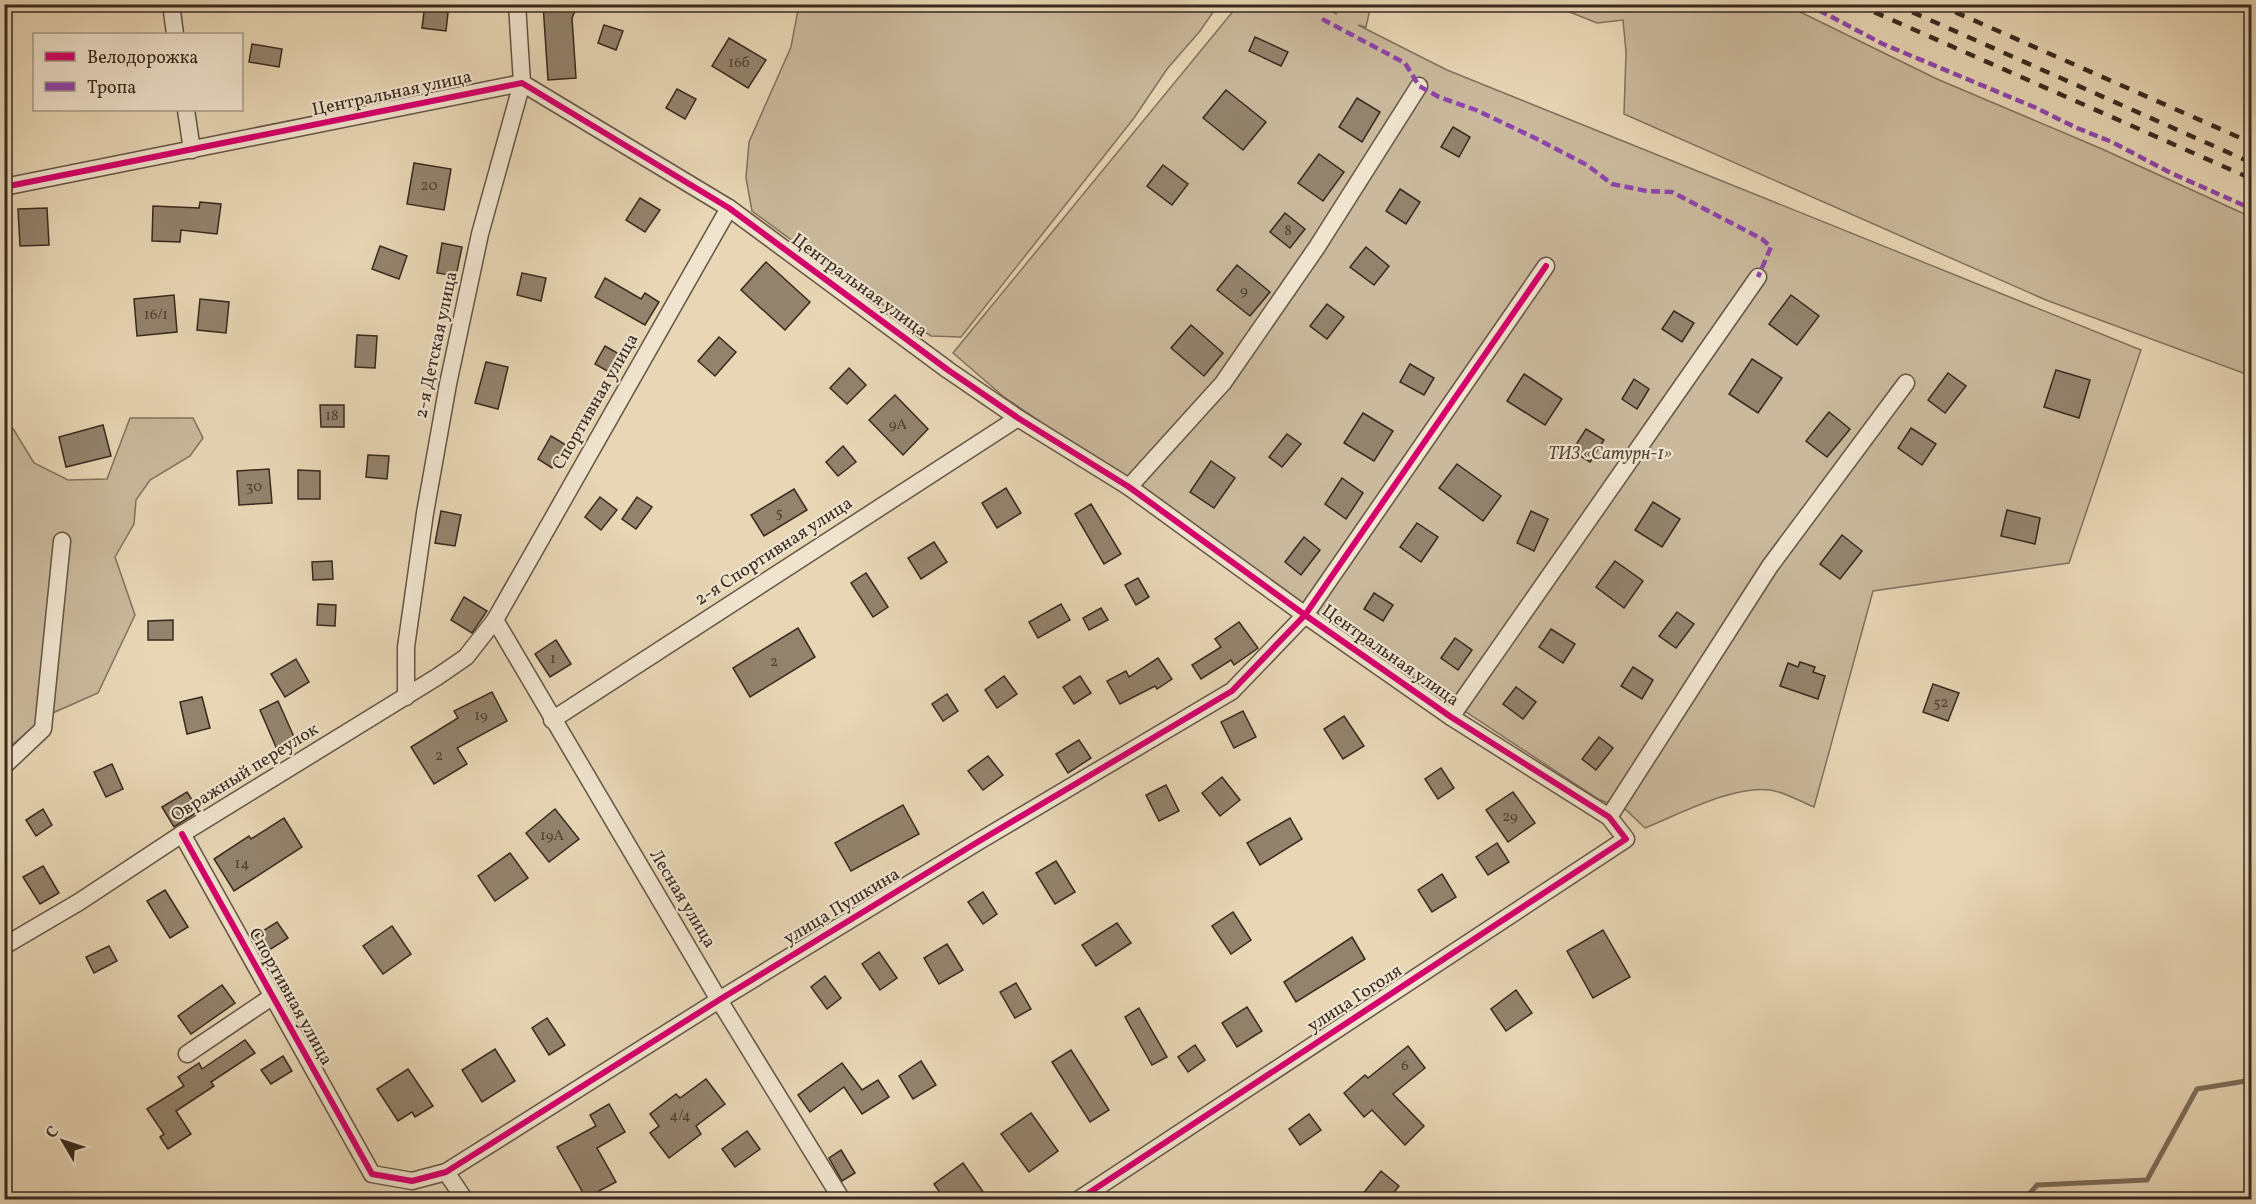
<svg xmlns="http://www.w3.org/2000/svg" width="2256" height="1204" font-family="Vollkorn,serif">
  <rect width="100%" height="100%" fill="#e8d6b5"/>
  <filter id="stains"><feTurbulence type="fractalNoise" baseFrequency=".00333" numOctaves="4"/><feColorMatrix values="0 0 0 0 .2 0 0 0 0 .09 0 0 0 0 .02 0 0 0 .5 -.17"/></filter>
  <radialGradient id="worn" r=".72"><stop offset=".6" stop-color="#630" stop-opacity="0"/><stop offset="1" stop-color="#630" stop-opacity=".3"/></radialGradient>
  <!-- green -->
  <g fill="#cab99c" stroke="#80725e" stroke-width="1.5">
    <path d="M1239,4L1319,5L1337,14L1325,5H1371L1366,27L1358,25L1447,70L2141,350L2069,563L1873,591L1814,807C1801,802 1785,792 1770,790C1733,785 1680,814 1645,828L1626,810L1598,799L1325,619L1168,508L1004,397L953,353Z"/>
    <polygon points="786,5 1218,5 1200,31 1167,69 1134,118 961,337 931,336 854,286 752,211 746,178 749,142 791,47 798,10"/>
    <polygon points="1552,5 1786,5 1937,79 2102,149 2251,217 2251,376 2046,300 1624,114 1626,52 1623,20 1597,23"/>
    <polygon points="130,418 193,418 203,438 190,456 150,480 136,500 134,524 115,557 135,615 98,693 46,716 5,751 4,420 14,430 34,463 68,480 107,479"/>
  </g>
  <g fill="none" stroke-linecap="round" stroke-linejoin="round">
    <!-- stream -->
    <polyline stroke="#7d6e5a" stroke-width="5" points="2024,1200 2037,1185 2147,1180 2197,1089 2252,1080"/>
  </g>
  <!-- building -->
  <g fill="#93836d" stroke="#372a1f" stroke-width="1.5">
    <polygon points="425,4 449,4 446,31 422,28"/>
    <polygon points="543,4 578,4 572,18 576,78 548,80"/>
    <polygon points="604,25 623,31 616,50 598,43"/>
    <polygon points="1255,37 1288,52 1281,66 1249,51"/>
    <polygon points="729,38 766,60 748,88 712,66"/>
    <polygon points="252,44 282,49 279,67 249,62"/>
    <polygon points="677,89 696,99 685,119 666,108"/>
    <polygon points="1226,90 1266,122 1243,150 1203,118"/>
    <polygon points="1357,98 1380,112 1362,142 1339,127"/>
    <polygon points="1453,127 1470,137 1459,157 1441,147"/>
    <polygon points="1319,154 1344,172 1323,201 1298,183"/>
    <polygon points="414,163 451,169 444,210 407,204"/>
    <polygon points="1163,165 1188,184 1172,205 1147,186"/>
    <polygon points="1400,189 1420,202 1406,224 1386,211"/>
    <polygon points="640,198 660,210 645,232 626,220"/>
    <polygon points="200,202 221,204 217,234 181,230 180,242 152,241 153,206 199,208"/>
    <polygon points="47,208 49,245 20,246 18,209"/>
    <polygon points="1285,213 1305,229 1290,248 1270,232"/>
    <polygon points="442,243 462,247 456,276 437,273"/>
    <polygon points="380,246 407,256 399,279 372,269"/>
    <polygon points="1366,247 1389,266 1374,285 1350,267"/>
    <polygon points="766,262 810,302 785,330 741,290"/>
    <polygon points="1237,265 1270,292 1250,316 1217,290"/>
    <polygon points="522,273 546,278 541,301 517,295"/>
    <polygon points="605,278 641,299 645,293 659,302 645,325 595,297"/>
    <polygon points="174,295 177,332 137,336 134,299"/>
    <polygon points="1791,295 1819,316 1797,345 1769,324"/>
    <polygon points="200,299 229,302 226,333 197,330"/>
    <polygon points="1327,304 1344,317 1327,339 1310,326"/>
    <polygon points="1674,311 1694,323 1682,342 1662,329"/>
    <polygon points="1191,325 1223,353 1204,376 1171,348"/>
    <polygon points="357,335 377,336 375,368 355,367"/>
    <polygon points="719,337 736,352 715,376 698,361"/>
    <polygon points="605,346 619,354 609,372 595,364"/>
    <polygon points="1752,359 1782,378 1758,413 1729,394"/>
    <polygon points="486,362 508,367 498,409 475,403"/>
    <polygon points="1410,364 1434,378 1424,395 1400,382"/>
    <polygon points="849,368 866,385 847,404 830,388"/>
    <polygon points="2056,370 2090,380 2079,418 2044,407"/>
    <polygon points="1948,373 1966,386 1945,413 1928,400"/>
    <polygon points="1524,374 1562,399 1545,425 1507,401"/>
    <polygon points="1634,379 1649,389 1637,409 1622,399"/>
    <polygon points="895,395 928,429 903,455 869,420"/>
    <polygon points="320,405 344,405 344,427 321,427"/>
    <polygon points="1829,412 1850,429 1827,457 1806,441"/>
    <polygon points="1363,413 1393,431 1374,461 1344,443"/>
    <polygon points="103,425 111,456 66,467 59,437"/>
    <polygon points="1911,428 1936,444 1922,465 1898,448"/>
    <polygon points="1586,429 1604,440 1590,462 1572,451"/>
    <polygon points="1287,434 1301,444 1282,467 1269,457"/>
    <polygon points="551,436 566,445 552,468 538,459"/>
    <polygon points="843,446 856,462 838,476 826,462"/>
    <polygon points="368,455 389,456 387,479 366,477"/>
    <polygon points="1211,461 1235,478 1214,508 1190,492"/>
    <polygon points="1457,464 1501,496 1483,521 1439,488"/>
    <polygon points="269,469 272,503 239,505 237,471"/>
    <polygon points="298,470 320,471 320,499 298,499"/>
    <polygon points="1342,478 1363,493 1346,519 1325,504"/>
    <polygon points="1006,488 1021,513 997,528 982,503"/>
    <polygon points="794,489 807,510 764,536 751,515"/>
    <polygon points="600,497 617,510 601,530 585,517"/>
    <polygon points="637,497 652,507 636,529 622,519"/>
    <polygon points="1653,502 1680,519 1662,547 1635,530"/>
    <polygon points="1091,504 1121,554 1104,564 1075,514"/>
    <polygon points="2007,510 2040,518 2035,544 2001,536"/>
    <polygon points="441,511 461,515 455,546 435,543"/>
    <polygon points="1531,511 1548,519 1534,551 1517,543"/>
    <polygon points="1417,523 1438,537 1421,562 1400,547"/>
    <polygon points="1842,535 1862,551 1840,579 1820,564"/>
    <polygon points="1304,537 1320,550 1301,575 1285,562"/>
    <polygon points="934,542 947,562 921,579 908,558"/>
    <polygon points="332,561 333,579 313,580 312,562"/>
    <polygon points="1615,561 1643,581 1624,608 1596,587"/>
    <polygon points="866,573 888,607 873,617 851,583"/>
    <polygon points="1138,578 1149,597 1136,605 1125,585"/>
    <polygon points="1374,593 1393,605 1383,621 1364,609"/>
    <polygon points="464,597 487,611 472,633 451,620"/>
    <polygon points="318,604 336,605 335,626 317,625"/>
    <polygon points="1061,604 1070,620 1038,638 1029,622"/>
    <polygon points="1101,608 1108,620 1089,630 1083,618"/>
    <polygon points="1677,612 1694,624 1676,648 1659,636"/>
    <polygon points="173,620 173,640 148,640 148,621"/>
    <polygon points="1239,622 1258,648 1234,665 1231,660 1201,679 1192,665 1221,647 1215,639"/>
    <polygon points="798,628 815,657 750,697 733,668"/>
    <polygon points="1551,629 1575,644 1563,663 1539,647"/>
    <polygon points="1455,638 1472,650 1458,670 1441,658"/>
    <polygon points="556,640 571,664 550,677 535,654"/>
    <polygon points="1158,658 1172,679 1157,689 1155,686 1120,704 1107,681 1126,671 1129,677"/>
    <polygon points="296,659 309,682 285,697 271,674"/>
    <polygon points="1800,662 1815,667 1813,672 1825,676 1818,699 1780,686 1788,663 1798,667"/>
    <polygon points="1633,667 1653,680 1642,699 1621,686"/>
    <polygon points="1004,676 1017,694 997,708 985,690"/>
    <polygon points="1080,676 1091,693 1074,704 1063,687"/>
    <polygon points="1933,684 1959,693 1948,721 1923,712"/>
    <polygon points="1516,687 1536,702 1523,719 1503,704"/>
    <polygon points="492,692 507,721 457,748 467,764 434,784 411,747 458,718 454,711"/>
    <polygon points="947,694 958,711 943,721 932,704"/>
    <polygon points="202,697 210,728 187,734 180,702"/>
    <polygon points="278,701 295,739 276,747 260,710"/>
    <polygon points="1243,711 1256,737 1234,748 1221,722"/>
    <polygon points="1344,716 1364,746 1343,759 1324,729"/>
    <polygon points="1599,737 1613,748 1596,770 1582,759"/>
    <polygon points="1079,740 1091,758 1068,773 1056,754"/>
    <polygon points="988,756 1003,775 983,790 968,771"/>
    <polygon points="112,764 123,789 106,797 94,772"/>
    <polygon points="1441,768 1454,788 1438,799 1425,779"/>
    <polygon points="1222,777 1240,800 1220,816 1202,793"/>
    <polygon points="1166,785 1179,811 1159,821 1146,795"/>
    <polygon points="187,792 199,811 174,827 162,807"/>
    <polygon points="1513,792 1535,823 1508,842 1486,810"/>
    <polygon points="903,805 919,834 851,871 835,843"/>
    <polygon points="43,809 52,825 36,836 26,820"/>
    <polygon points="555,809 579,839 549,862 526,833"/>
    <polygon points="284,818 302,847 234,891 214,859 249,836 251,839"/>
    <polygon points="1290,818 1302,839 1260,865 1247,843"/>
    <polygon points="1497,843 1509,862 1488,875 1476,857"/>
    <polygon points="510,853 528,878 495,901 478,876"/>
    <polygon points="1056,861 1075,892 1055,904 1036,873"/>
    <polygon points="43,866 59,893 40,904 23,877"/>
    <polygon points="1442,874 1456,897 1432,912 1418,890"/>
    <polygon points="165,890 188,927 170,938 147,901"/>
    <polygon points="983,892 997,914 983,924 968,902"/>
    <polygon points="1233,912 1251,940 1231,954 1212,926"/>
    <polygon points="277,922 288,938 263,954 252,938"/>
    <polygon points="1117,923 1131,943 1096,966 1082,945"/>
    <polygon points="392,926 411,954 383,974 363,946"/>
    <polygon points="1603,930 1630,977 1593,998 1567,951"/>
    <polygon points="1352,937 1365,959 1296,1002 1284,982"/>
    <polygon points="947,944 963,970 939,984 924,958"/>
    <polygon points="109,946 117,961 94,973 86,957"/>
    <polygon points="879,952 897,978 880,990 862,964"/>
    <polygon points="825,976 841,998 827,1009 811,987"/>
    <polygon points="1016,983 1031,1009 1015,1018 1000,992"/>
    <polygon points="222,985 235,1003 191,1034 178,1016"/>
    <polygon points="1516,990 1532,1013 1506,1031 1491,1009"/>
    <polygon points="1247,1007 1262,1031 1237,1047 1222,1023"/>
    <polygon points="1139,1008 1167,1057 1152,1065 1125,1017"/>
    <polygon points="547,1018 565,1045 549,1055 532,1028"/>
    <polygon points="245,1040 255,1053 211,1082 214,1086 176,1111 191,1134 168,1149 160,1137 164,1134 147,1109 184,1086 178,1077 199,1063 202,1069"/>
    <polygon points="1195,1045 1205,1060 1188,1072 1178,1057"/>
    <polygon points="1408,1046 1425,1068 1393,1094 1424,1126 1405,1145 1372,1110 1364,1117 1344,1093 1365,1075 1368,1078"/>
    <polygon points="495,1049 515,1081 482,1102 462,1070"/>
    <polygon points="1071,1050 1109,1110 1090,1122 1052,1062"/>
    <polygon points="283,1056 292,1071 271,1084 261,1070"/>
    <polygon points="921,1061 936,1085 913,1099 899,1076"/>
    <polygon points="842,1063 862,1090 878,1080 889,1097 862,1114 844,1087 810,1112 798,1095"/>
    <polygon points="408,1069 433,1106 415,1117 412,1112 398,1121 377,1089"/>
    <polygon points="706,1079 725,1104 696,1126 701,1134 669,1158 650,1133 659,1126 650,1114 676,1094 680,1098"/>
    <polygon points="609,1104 625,1132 597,1148 616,1182 586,1198 557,1147 596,1126 590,1115"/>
    <polygon points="1031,1113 1058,1151 1029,1172 1001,1134"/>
    <polygon points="1309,1114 1321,1130 1300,1145 1289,1129"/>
    <polygon points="747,1131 760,1149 735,1167 722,1149"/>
    <polygon points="841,1150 855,1173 842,1181 829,1158"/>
    <polygon points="963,1163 984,1193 975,1200 945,1200 934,1184"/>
    <polygon points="1381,1171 1399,1186 1388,1200 1358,1200"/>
  </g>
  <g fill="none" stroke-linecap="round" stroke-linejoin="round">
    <!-- minor casing -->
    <g stroke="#635544" stroke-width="19">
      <g id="minor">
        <polyline points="171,4 175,34"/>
        <polyline points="186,110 192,150"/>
        <polyline points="4,187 522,83 729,208 948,370 1018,418 1129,487 1305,615 1451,717 1609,817 1626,839 1078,1200"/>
        <polyline points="729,208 495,620 719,1000 842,1200"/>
        <polyline points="1129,487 1223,383 1317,247 1419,86"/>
        <polyline points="406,697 406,647 425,513 448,384 480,234 522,83 517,4"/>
        <polyline points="1451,717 1758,277"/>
        <polyline points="552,720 1018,418"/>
        <polyline points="4,766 43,729 62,541"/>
        <polyline points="1609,817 1770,566 1906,383"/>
        <polyline points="182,834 372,1174 412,1181 446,1172 719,1000 976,843 1232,691 1305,615 1546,266"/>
        <polyline points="4,946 79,902 182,834 437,677 466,657 495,620"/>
        <polyline points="187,1054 273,996"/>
        <polyline points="446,1172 465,1200"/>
      </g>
    </g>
    <!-- minor -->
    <use href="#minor" stroke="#f0e4cf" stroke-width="16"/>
    <!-- rail -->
    <g stroke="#372a1f" stroke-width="4.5" stroke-dasharray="10 10" stroke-linecap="butt">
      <polyline points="1856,4 2252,179"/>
      <polyline points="1894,4 2252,163"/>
      <polyline points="1937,4 2252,143"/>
    </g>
    <!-- quiet -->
    <g stroke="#8e44ad" stroke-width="4.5" stroke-dasharray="9 4.5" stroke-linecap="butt">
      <polyline points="1807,4 1883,44 2034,107 2077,128 2112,142 2171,173 2252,209"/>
      <polyline points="1322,19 1405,63 1419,86 1439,97 1476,110 1537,139 1587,165 1612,184 1647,191 1672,192 1762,239 1771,247 1758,277"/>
    </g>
    <!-- cycleway casing -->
    <g stroke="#f0e4cf" stroke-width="10">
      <g id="cycleway">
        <polyline points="4,187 522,83 729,208 948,370 1018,418 1129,487 1305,615 1451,717 1609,817 1626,839 1078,1200"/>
        <polyline points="182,834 372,1174 412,1181 446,1172 719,1000 976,843 1232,691 1305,615 1546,266"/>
      </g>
    </g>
    <!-- cycleway -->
    <use href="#cycleway" stroke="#d6006c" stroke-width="6"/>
  </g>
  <g text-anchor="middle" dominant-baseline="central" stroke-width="4.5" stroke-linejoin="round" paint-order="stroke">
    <!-- number labels -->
    <g font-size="15" fill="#4e4032">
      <text x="739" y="63">16б</text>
      <text x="429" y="186">20</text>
      <text x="1288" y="231">8</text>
      <text x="1244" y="291">9</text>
      <text x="156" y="315">16/1</text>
      <text x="332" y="416">18</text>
      <text x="898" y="425">9А</text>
      <text x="254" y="487">30</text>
      <text x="779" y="513">5</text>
      <text x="553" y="659">1</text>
      <text x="774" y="662">2</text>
      <text x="1941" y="703">52</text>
      <text x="481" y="716">19</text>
      <text x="439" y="756">2</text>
      <text x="1510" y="817">29</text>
      <text x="552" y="836">19А</text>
      <text x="242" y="864">14</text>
      <text x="1405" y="1066">6</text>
      <text x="680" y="1116">4/4</text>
    </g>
    <!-- street labels -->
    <g font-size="18" fill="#372a1f" stroke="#f0e4cf">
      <text transform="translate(392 94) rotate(-12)">Центральная улица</text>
      <text transform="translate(859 286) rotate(36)">Центральная улица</text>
      <text transform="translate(437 345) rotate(-78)">2-я Детская улица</text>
      <text transform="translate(596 402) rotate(-60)">Спортивная улица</text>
      <text transform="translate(774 552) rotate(-33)">2-я Спортивная улица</text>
      <text transform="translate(1390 656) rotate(35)">Центральная улица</text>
      <text transform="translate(245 773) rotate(-32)">Овражный переулок</text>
      <text transform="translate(682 899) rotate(59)">Лесная улица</text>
      <text transform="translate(842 907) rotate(-31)">улица Пушкина</text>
      <text transform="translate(290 997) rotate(61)">Спортивная улица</text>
      <text transform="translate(1355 999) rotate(-33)">улица Гоголя</text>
    </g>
    <!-- park labels -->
    <g font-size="18" font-style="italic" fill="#544738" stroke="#f0e4cf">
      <text x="1610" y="454">ТИЗ «Сатурн-1»</text>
    </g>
  </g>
  <!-- margin -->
  <rect width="2256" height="1204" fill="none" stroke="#e8d6b5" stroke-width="24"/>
  <rect x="6" y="6" width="2244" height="1192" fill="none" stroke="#372a1f" stroke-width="3"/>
  <rect x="12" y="12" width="2232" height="1180" fill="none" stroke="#372a1f" stroke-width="1.5"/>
  <!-- legend -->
  <rect x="33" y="33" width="210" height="78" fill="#f0e4cf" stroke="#a69a89" stroke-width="1.5"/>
  <rect x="45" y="52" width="30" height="9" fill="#d6006c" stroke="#a69a89" stroke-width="1.5"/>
  <text x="87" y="63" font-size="18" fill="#372a1f">Велодорожка</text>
  <rect x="45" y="82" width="30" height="9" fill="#8e44ad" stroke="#a69a89" stroke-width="1.5"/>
  <text x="87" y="93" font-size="18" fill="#372a1f">Тропа</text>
  <!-- north arrow -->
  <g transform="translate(63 1141) rotate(309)" stroke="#f0e4cf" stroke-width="4.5" paint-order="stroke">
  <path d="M0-4.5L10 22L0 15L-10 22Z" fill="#372a1f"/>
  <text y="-9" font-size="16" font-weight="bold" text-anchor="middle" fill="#372a1f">С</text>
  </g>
  <rect width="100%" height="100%" filter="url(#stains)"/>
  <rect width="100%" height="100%" fill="url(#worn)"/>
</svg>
